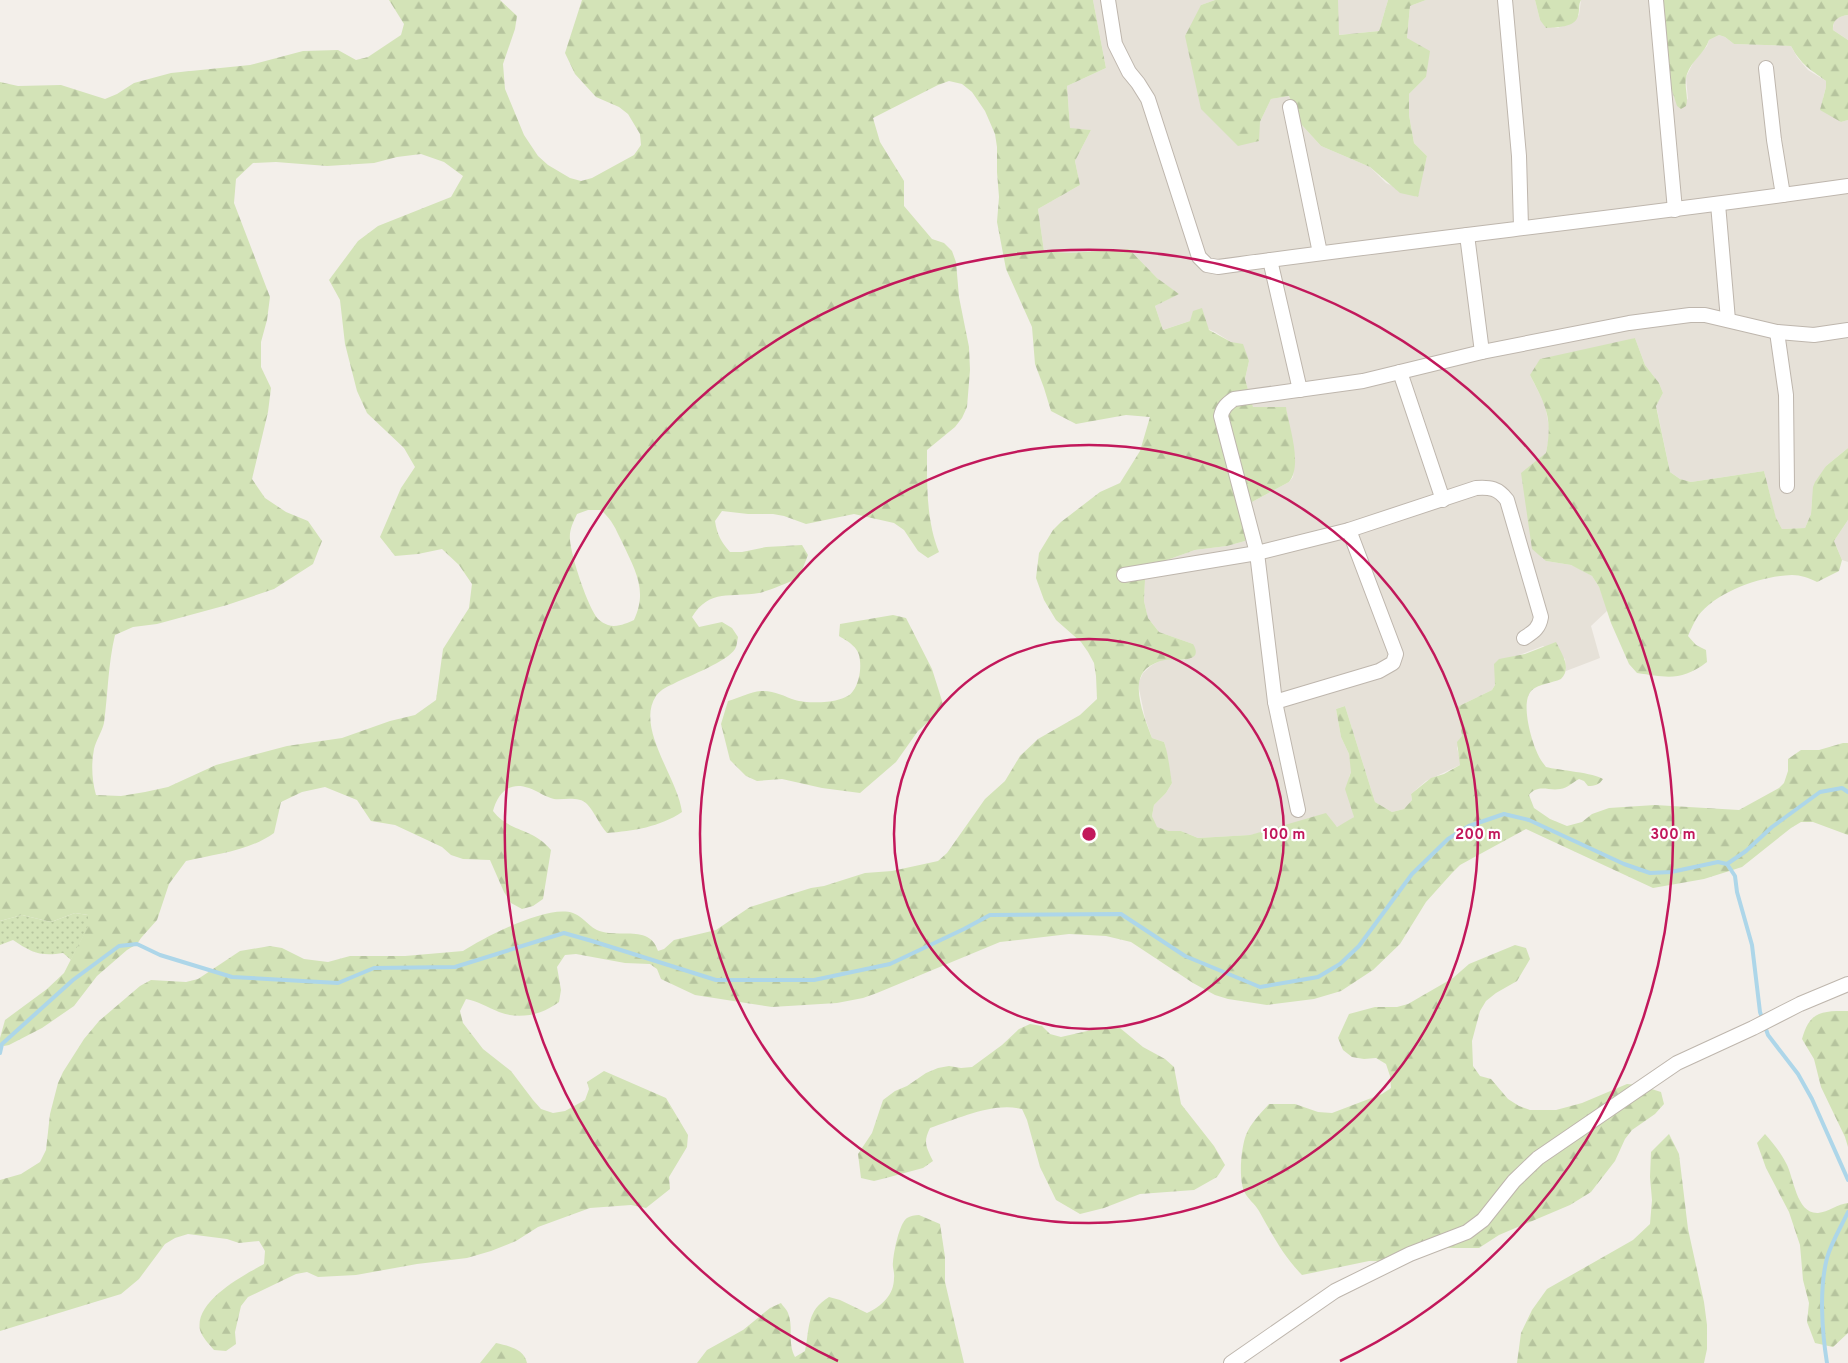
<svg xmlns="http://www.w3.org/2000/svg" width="1848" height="1363" font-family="Overpass,sans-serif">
  <defs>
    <pattern id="grass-dots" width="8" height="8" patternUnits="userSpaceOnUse" patternTransform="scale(1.25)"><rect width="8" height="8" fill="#d3e3b7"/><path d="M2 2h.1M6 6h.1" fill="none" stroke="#b6c49e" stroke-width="1.8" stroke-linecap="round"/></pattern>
    <pattern id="forest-firs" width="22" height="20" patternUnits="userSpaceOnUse" patternTransform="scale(1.25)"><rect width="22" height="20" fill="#d3e3b7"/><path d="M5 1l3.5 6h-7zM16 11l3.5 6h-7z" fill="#b6c49e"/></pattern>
  </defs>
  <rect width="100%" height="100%" fill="#f3efea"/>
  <!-- residential -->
  <g fill="#e6e1d8">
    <polygon points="1093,0 1215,0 1201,5 1260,122 1271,99 1289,96 1300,123 1321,146 1370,167 1386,183 1417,197 1427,156 1414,143 1409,115 1409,94 1426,77 1407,38 1410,6 1426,0 1535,0 1540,20 1552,27 1558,28 1579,15 1581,0 1650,0 1649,5 1655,38 1688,100 1686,77 1694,61 1707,46 1709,40 1719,35 1725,37 1734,44 1791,46 1797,57 1808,70 1826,81 1826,87 1823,98 1841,122 1848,120 1848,448 1826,466 1812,501 1811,514 1805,528 1782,529 1776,519 1764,471 1691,482 1680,479 1670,472 1656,405 1663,393 1659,383 1645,365 1635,338 1530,375 1545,405 1550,432 1546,453 1546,561 1571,565 1582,570 1592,576 1599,587 1608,610 1591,626 1600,658 1566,671 1565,659 1543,646 1495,664 1495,685 1492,690 1457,707 1462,736 1457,748 1460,759 1460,765 1426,781 1411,794 1412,800 1404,809 1392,812 1375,802 1345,706 1336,709 1341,737 1349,754 1351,766 1351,772 1349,777 1354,817 1349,821 1337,827 1332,823 1278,828 1251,835 1198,838 1181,831 1169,831 1156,827 1152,816 1154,805 1166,793 1172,783 1166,754 1166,748 1164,742 1152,738 1145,718 1138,684 1143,673 1152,665 1162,660 1185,660 1193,644 1159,632 1148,618 1144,601 1145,580 1153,565 1195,550 1227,546 1245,541 1252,502 1289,482 1293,477 1295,458 1286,408 1253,408 1245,379 1249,361 1231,342 1215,332 1190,321 1163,330 1155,306 1178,294 1157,278 1129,249 1069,253 1044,251 1038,209 1080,185 1075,161 1091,130 1070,129 1067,86 1106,68"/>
    <polygon points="1338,0 1388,0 1379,31 1338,35"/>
    <polygon points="1848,15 1848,40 1833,30 1833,28 1834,21 1838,17"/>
    <polygon points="1848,520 1848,562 1842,560 1834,541"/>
  </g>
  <!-- grass -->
  <path fill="url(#grass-dots)" d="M75,913L88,915V927L71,960L63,953C40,957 31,952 13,940L0,945V921L22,915L51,922Z"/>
  <!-- forest -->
  <g fill="url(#forest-firs)" fill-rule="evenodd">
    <path d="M389,0H500L517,16L515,29L503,64L505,89L524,135L538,156L548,165L570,178L581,181L592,178L634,155L641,145L640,134L628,114L619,107L596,97L575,74L565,53L582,0H1093L1106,68L1067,86L1070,128L1091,130L1075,161L1080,185L1038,209L1044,251L1069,253L1129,249L1157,278L1179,294L1155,306L1163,330L1190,321L1193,311L1202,308L1209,330L1231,342L1243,344L1249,361L1245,379L1253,407H1286C1289,427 1303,465 1289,482L1252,502L1245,541L1227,546L1195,550L1153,565L1145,580L1144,601L1148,618L1159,632L1193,644C1205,664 1176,659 1165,660C1159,661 1152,664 1147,668C1129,683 1145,719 1152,738L1164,742C1168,752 1170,772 1172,783L1166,793L1154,805L1152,816L1157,827L1169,831H1181L1198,838L1250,835L1326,813L1337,827L1354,817L1345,789L1351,772L1349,754L1341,737L1336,709L1345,706L1375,802L1392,812L1404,809L1412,800L1411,794L1431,778L1444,774L1460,765L1457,742L1462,736L1457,707L1492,690L1495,685L1494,664L1499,659L1525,654L1556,642C1562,654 1572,668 1561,679C1552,683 1539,684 1532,690C1520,701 1531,738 1536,750C1538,756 1542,762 1546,767C1558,770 1595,773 1603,779C1599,785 1595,786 1588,786L1584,781L1579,779C1573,782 1568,788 1560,789C1548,791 1538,784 1529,795L1534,808L1550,819L1567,826L1582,822L1592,814L1609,808L1655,805L1739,810L1779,788L1784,783L1788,771V759L1801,750H1819L1843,743H1848V835L1813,822H1801L1791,828L1742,867L1704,879L1653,888L1526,829L1460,865L1452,873L1426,902L1400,944L1373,970L1341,991L1314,999L1267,1005L1228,999L1215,995L1193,983L1131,942L1106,936L1069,934L1000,942L877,993L863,998L837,1003L772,1007L746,1003L695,995L661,979L657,969L650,964L625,963L576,954L565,955L557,967L561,990L559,1002C542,1015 519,1020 499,1012C487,1007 478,1001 466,999L460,1011L463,1023L483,1049L511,1071L533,1100L541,1109L553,1113L565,1111L585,1100L589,1089L587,1082L604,1071L666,1098L688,1135L687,1147L669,1177L670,1189L646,1208L631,1205L590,1208L538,1227L516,1241L491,1251L467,1258L417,1264L356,1275L318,1277L307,1272L296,1274L248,1297L241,1306L235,1332L236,1344L226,1351L214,1350C209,1344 202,1337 200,1330C194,1301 244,1275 264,1264L265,1251L259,1241L239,1243L227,1239L188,1234L175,1238L165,1244L139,1279L121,1294L0,1331V1180L21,1174L40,1162L46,1150L50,1114L58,1083L63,1072L84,1039L99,1021L140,986L151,980L186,982L198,979L240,951L270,946L282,948L304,959L328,962L350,956H405L463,951C485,937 548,904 573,913C588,919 589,931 609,933C628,935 651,928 658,951L664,949L674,940L716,930L750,907L811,888L824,886L865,873L892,871L938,861L947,853L985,799L1005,781L1020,756L1038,739L1080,715L1097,699L1096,676L1094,663L1088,652L1081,642L1056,620L1044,600L1036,578L1039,553L1053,530L1061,522L1100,492L1120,483L1140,451L1150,417L1126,415L1076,424L1051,411L1044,388L1035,364L1032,327L1006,269L997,222L999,197L997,172V147L995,134L985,111L972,92L962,84L949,81L938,85L873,118L880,142L904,181V206L932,239L944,243L952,251L956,262L959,297L969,347L970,370L967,407L962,418L955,427L927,450C927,484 926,520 939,552L928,558L918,551L904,530L894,523L854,514L806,524L784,516L773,514H748L722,511L715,521C717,534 721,542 730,552H742L766,547L802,545L808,555L799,578C786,583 772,590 759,593C731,598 710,588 692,617L699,627L722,622L732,628L738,637C737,641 737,646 735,649C728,661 689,676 675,683C669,686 661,689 656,696C635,728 678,778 682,812C660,827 633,831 607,833C599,824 594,811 587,804C579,796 564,800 554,799C545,797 538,791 529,788C509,781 498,793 493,811C510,833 532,827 551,850L543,899L533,906L522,909L511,903L504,892L490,860L463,859L451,855L442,847L395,825L371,821L357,800L325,787L302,792L281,802L274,833C249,851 216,854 186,861L169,884L157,920L141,938L137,944L127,950L97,976L74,1006L42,1028L9,1045L4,1046L0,1045V1038L5,1020L47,989L64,973L88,926V915L75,913L51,922L22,915L0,921V82L18,86L61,85L105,99L117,94L134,83L171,73L250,65L303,51L338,50L356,60L368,57L401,35L404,24ZM421,154L444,162L463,176L451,197L378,226L358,241L329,280L340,300L345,344L357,391L367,413L404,448L415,467L401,488L380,537L395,556L418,554L442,549L459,565L472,584L469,608L443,649L436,700L415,715L390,721L342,738L287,746L216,765L168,787L145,792L121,796L96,795C92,781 91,764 94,749C96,740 102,732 104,723C108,694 108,664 115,635L133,627L157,624L227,605L274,589L313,564L322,541L308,521L286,512L265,498L252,479L268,412L271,388L261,367V342L267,320L270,297L234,203L236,179L253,163L276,162L327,166L374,163L397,157ZM588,510H601C613,521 615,528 622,542C635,570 648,590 634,620C627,623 617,628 608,625C605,624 601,622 598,619C588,608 571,556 570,540C569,530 573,523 577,514Z"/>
    <polygon points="1215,0 1338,0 1339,35 1379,31 1388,0 1426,0 1410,6 1407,38 1430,51 1426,77 1409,94 1409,115 1414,143 1427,156 1418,197 1400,193 1370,167 1321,146 1300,123 1289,96 1271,99 1260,122 1259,141 1238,146 1201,109 1185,36 1201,5"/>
    <path d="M1535,0H1581C1578,5 1580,10 1578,16C1575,28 1556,27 1546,28L1540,20Z"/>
    <path d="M1650,0H1848V15C1839,16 1832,20 1833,30L1848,40V120L1841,122L1820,110L1826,87V81C1809,68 1802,66 1791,46L1734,44L1725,37L1719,35L1709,40C1705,53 1692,60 1687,74C1683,85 1689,96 1686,106L1681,109L1677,106L1655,38L1649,5Z"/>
    <path d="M1635,338L1645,365L1659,383L1663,393L1656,406L1670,472L1680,479L1691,482L1764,471L1776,518L1782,529L1805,528L1811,514L1813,487L1815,482L1826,466L1848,448V520L1834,541L1842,560L1839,571L1817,582C1809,578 1801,575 1792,575C1762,576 1717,591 1698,616C1694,622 1691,629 1688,636L1696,645L1706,650L1707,662C1681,682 1666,677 1637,673L1629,664L1611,623L1599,587L1592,576L1571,565L1546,561L1532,549L1521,473L1546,453C1553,418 1546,406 1530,375L1540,359Z"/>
    <path d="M893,615L906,618L932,669L943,704L937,714L918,731L896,762L860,793L822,788L782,779L757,781L746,776L730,760L721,724L728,701C739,698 750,692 761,691C773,690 784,696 795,700C808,704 845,704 853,691C859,683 861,670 860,661C860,648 849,642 839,636L840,624Z"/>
    <path d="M1515,945L1526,948L1530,959L1517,981L1496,993L1486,1001L1480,1011L1472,1041L1473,1066L1480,1076L1491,1079L1508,1099L1519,1106L1530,1110H1556L1582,1103L1627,1084L1639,1085L1661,1092L1664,1104L1655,1114L1632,1130L1625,1139L1615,1161L1591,1192L1570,1205L1499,1235L1479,1248H1445L1410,1262L1369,1261L1302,1275C1283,1256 1272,1234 1259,1211C1255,1204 1248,1199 1245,1193C1238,1181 1241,1148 1246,1135C1250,1124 1261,1113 1269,1104H1295L1318,1112L1332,1113L1382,1094L1391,1088L1390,1076L1386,1064L1376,1058L1364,1059L1352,1057L1343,1050L1338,1038L1349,1014L1375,1007H1397L1408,1004L1453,978L1469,964Z"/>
    <path d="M1848,1011V1147L1845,1137L1821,1087L1814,1059L1802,1039C1810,1011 1821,1011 1848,1011Z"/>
    <path d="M1030,1024L1042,1026L1050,1034L1061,1037L1096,1029L1120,1028L1143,1047L1165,1059L1174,1067L1181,1104L1214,1146L1225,1165L1217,1177L1194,1190L1140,1194L1104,1208L1080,1214L1056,1200L1040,1167L1027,1120L1022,1109C992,1102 958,1119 930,1128C923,1142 926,1147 933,1161L923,1168L886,1178L874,1181L861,1178L858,1154L872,1133L883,1100L895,1091L907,1086L926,1073L938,1068L949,1066L961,1068L972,1067L1002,1045L1019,1029Z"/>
    <polygon points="1669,1134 1679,1154 1688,1229 1704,1302 1707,1325 1707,1349 1704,1363 1517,1363 1521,1333 1532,1310 1547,1289 1633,1240 1650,1224 1652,1200 1650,1177 1651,1152"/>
    <path d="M1765,1134C1773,1143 1781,1153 1786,1163C1794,1177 1796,1214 1818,1213C1828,1212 1838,1204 1848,1203V1333L1833,1347L1815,1343L1807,1322L1809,1303L1803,1280L1800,1245L1789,1212L1766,1168L1757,1143Z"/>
    <path d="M919,1215L940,1224L945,1257V1282L964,1363H697L707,1350L743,1330L770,1308L781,1303C783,1306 787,1310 788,1313C794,1328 787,1342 795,1357L805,1351C810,1328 806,1311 829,1297L840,1300L867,1313C882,1306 894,1295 894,1278C895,1273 892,1267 893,1262C894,1251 899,1224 907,1218C910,1216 915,1215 919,1215Z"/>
    <path d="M496,1343C509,1346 524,1349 527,1363H480Z"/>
  </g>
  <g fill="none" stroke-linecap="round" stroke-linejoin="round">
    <!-- stream -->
    <g stroke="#add6e9" stroke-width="4">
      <polyline points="1727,864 1735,876 1737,892 1752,945 1760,1012 1768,1035 1798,1074 1812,1099 1848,1180"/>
      <polyline points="0,1053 2,1044 73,980 119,946 137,944 160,955 232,977 338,983 374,968 455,967 564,933 592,941 716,980 814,980 890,964 964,929 990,915 1121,914 1185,956 1260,987 1318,977 1340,964 1359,946 1412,874 1448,839 1469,826 1504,814 1529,820 1624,864 1650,873 1671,872 1718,862 1727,864 1746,851 1772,827 1820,792 1842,788 1848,792"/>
      <path d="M1827,1363C1822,1332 1819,1289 1827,1258C1831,1243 1841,1227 1848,1212"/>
    </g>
    <!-- street casing -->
    <g stroke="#beb6ad" stroke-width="16">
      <g id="street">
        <path d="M1108,0L1115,44L1129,72L1138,83L1148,99L1199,257L1207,265L1218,267C1428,238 1638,216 1848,186"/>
        <polyline points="1505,0 1519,156 1521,227"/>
        <polyline points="1656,0 1675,210"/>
        <polyline points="1766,68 1774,140 1783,195"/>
        <polyline points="1290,107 1320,253"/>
        <polyline points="1718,204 1728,320"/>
        <polyline points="1467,235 1482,352"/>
        <polyline points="1270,260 1300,390"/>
        <polyline points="1777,332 1786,395 1787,486"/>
        <polyline points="1400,372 1443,500"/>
        <path d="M1124,575L1257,553L1349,530L1476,488C1490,487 1498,488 1507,500L1541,617C1539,629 1533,632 1524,638"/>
        <polyline points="1275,702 1379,671 1393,663 1396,654 1349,530"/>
        <path d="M1298,810L1275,702L1257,553L1221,416C1223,407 1227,404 1234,399L1363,381L1482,352L1629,323L1690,315H1705L1777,332L1814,335L1848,330"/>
        <polyline points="1231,1363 1335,1291 1410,1254 1467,1232 1483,1220 1514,1181 1538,1158 1677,1063 1753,1028 1800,1004 1848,984"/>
      </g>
    </g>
    <!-- street -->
    <use href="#street" stroke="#fff" stroke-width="14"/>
  </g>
  <!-- distance rings -->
  <g fill="none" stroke="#c2185b" stroke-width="2.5">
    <circle cx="1089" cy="834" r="195"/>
    <circle cx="1089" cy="834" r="389"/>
    <path d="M838 1361A584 584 0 1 1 1340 1361"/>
  </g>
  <circle cx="1089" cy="834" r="8" fill="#c2185b" stroke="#fff" stroke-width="2.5"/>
  <g font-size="15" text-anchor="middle" font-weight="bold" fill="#c2185b" stroke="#fff" stroke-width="4.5" stroke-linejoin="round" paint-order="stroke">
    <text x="1284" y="839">100 m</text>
    <text x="1478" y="839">200 m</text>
    <text x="1673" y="839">300 m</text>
  </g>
</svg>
